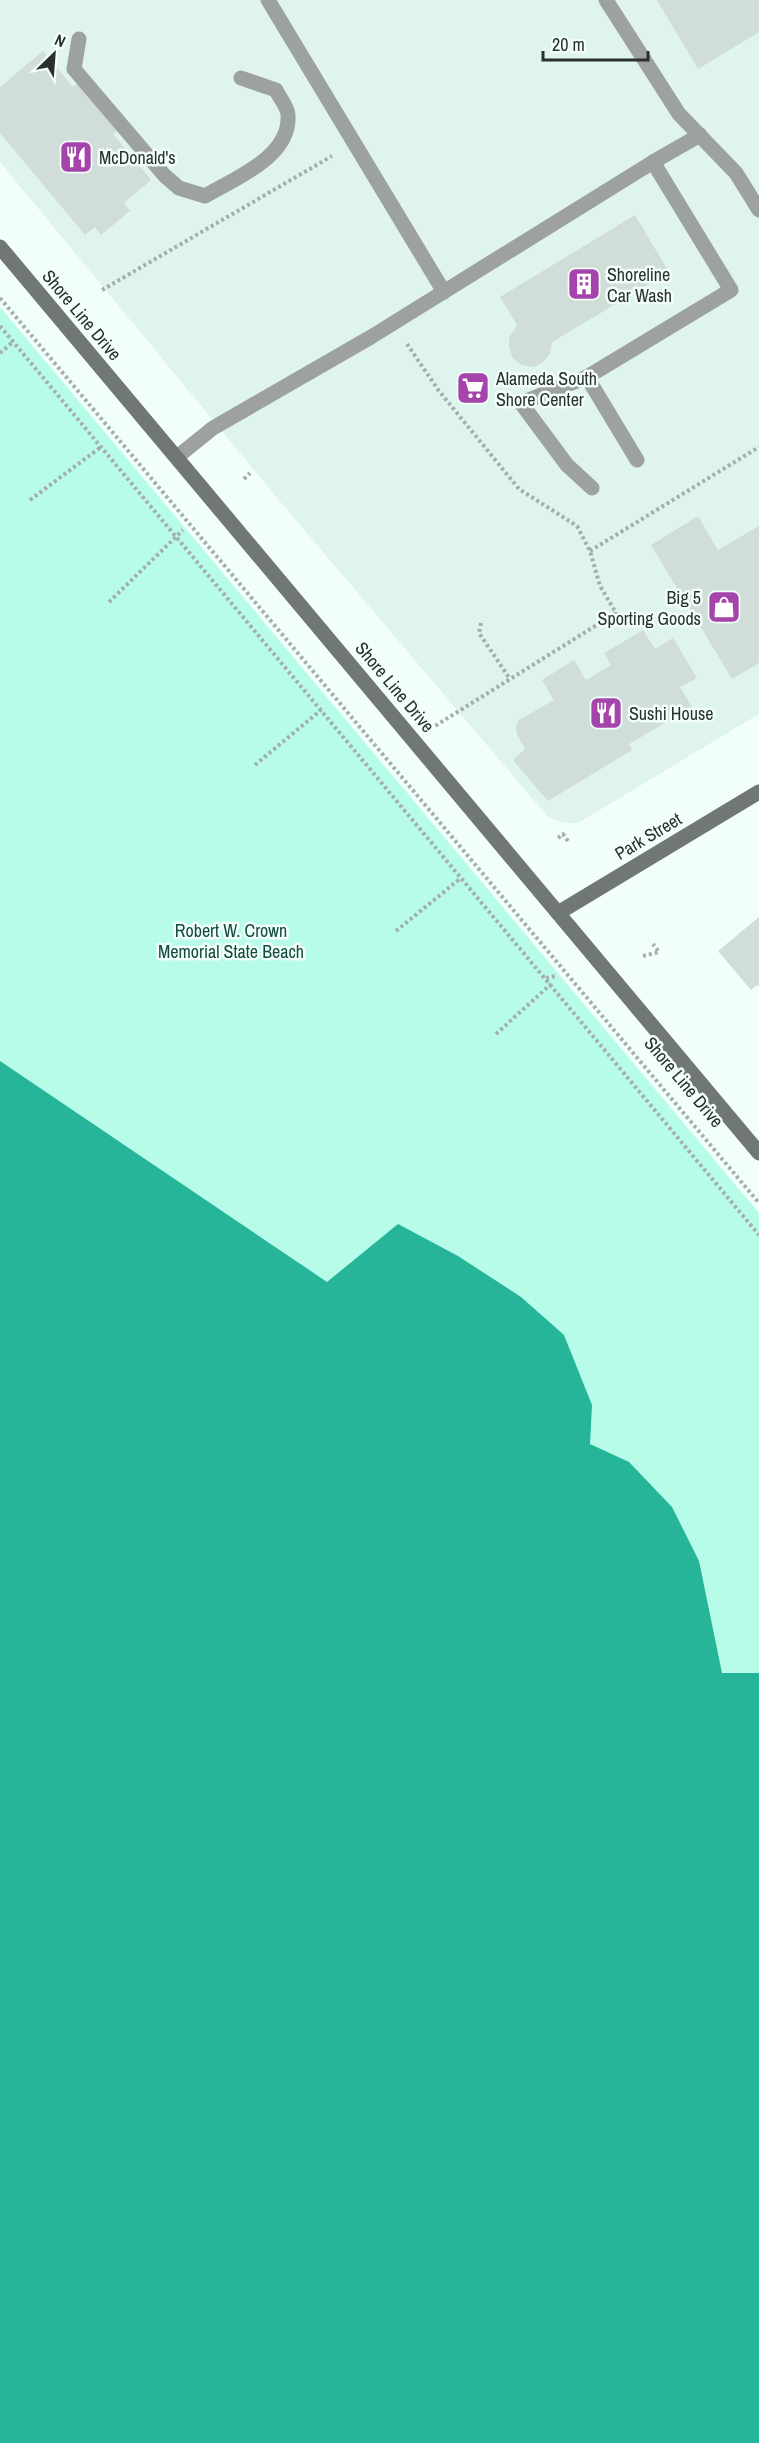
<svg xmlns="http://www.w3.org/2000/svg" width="759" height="2443" font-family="'Archivo Narrow',sans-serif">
  <rect width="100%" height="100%" fill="#f2fefa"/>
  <!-- built -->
  <polygon fill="#dff4ee" points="0,0 759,0 759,714 578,823 564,823 548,817 272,492 0,162"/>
  <!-- green -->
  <polygon fill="#b6fce9" points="0,307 759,1213 759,2443 0,2443"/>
  <!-- water -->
  <polygon fill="#26b598" points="0,1061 327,1282 398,1224 458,1256 521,1297 564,1335 592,1405 590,1444 629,1462 672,1507 699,1561 722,1673 759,1673 759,2443 0,2443"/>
  <!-- building -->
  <g fill="#d1ddd9">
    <polygon points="657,0 759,0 759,32 698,69"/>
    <polygon points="43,51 73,87 80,81 120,128 113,134 151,180 124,203 130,211 101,235 95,227 85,235 0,133 0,87"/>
    <polygon points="635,215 669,272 552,342 550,353 543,362 534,367 521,365 513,358 509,348 509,338 517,325 500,297"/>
    <polygon points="698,516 718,550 759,526 759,663 732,679 651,545"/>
    <polygon points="643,630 655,649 673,638 697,678 680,687 692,707 629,744 632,750 548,801 513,760 525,749 517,734 516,726 519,720 554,700 542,680 574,660 586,680 611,665 604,653"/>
    <polygon points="759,917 759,986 757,985 751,990 718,951"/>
  </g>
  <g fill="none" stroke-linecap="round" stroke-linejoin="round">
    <!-- path -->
    <g stroke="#a5aeab" stroke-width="4" stroke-dasharray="3 3" stroke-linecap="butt">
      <polyline points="102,290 332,156"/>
      <polyline points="0,298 759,1203"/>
      <polyline points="0,326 759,1235"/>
      <polyline points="407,344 439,391 519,489 577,526 590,551 600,586 616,613 435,726"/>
      <polyline points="0,353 13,342"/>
      <polyline points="244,479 250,473"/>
      <polyline points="30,500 101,447"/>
      <polyline points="590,551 759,447"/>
      <polyline points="109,602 183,530"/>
      <polyline points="481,623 479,633 510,679"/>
      <polyline points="255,765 321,710"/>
      <polyline points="558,838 563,834 568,841"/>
      <polyline points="396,931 461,878"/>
      <polyline points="643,956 659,952 653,944"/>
      <polyline points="546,978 555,976"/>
      <polyline points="496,1034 551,984"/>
    </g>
    <!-- lane -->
    <g stroke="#9da2a0" stroke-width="15">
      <polyline points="268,0 444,292"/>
      <polyline points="606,0 679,114 736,173 759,210"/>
      <path d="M79,39L74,69L165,176L179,188L205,196C235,178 291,157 288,115C288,107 279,97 276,90L241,78"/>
      <polyline points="587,377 521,403 567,465 592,488"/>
      <polyline points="177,457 213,428 371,337 653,162 700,135"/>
      <polyline points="637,460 587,377 731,290 653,162"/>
    </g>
    <!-- secondary -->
    <g stroke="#707775" stroke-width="15">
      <polyline points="0,247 759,1153"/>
      <polyline points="558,913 759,792"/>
    </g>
  </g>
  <!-- icons -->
  <defs>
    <g id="restaurant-square" transform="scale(1.725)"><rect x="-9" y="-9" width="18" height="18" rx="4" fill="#a544ab" stroke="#f2fefa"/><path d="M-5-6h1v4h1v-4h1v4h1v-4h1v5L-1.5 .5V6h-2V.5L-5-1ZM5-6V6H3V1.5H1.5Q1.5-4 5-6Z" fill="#fff"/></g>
    <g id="building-square" transform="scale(1.725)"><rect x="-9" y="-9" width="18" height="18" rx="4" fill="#a544ab" stroke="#f2fefa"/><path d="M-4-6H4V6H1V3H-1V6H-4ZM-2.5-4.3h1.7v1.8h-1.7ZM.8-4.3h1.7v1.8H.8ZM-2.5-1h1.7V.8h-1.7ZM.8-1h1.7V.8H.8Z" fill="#fff"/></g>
    <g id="supermarket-square" transform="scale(1.725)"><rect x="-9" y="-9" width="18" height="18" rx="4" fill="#a544ab" stroke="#f2fefa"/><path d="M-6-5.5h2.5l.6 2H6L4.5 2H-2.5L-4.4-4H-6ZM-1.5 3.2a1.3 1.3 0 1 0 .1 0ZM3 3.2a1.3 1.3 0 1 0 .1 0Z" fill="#fff"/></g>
    <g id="shop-square" transform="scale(1.725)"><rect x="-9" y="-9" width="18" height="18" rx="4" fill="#a544ab" stroke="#f2fefa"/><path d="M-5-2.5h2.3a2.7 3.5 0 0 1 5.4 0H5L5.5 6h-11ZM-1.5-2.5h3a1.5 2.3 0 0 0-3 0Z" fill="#fff"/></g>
  </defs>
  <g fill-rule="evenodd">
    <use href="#restaurant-square" x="76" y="157"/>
    <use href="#building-square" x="584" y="284"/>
    <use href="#supermarket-square" x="473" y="388"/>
    <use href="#shop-square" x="724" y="607"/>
    <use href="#restaurant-square" x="606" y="713"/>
  </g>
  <g text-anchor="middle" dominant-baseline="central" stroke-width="5" stroke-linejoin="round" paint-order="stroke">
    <!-- poi labels -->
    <g font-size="18" fill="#2b302f" stroke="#f2fefa" text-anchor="start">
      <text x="99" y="157">McDonald's</text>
      <text x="607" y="274">Shoreline<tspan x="607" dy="21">Car Wash</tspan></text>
      <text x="496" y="378">Alameda South<tspan x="496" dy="21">Shore Center</tspan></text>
      <text x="701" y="597" text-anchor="end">Big 5<tspan x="701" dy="21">Sporting Goods</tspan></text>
      <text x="629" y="713">Sushi House</text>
    </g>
    <!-- street labels -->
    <g font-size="18" fill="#2b302f" stroke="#f2fefa">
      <text transform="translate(82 315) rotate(50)">Shore Line Drive</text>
      <text transform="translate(395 687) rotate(50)">Shore Line Drive</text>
      <text transform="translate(648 836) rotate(-31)">Park Street</text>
      <text transform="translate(684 1082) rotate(50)">Shore Line Drive</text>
    </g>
    <!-- park labels -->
    <g font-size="18" fill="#144b3f" stroke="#f2fefa">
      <text x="231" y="930">Robert W. Crown<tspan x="231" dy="21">Memorial State Beach</tspan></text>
    </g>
  </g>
  <!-- north arrow -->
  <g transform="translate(54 54) rotate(25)" stroke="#f2fefa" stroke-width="4.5" paint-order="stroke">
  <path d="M0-4.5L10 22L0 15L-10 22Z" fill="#2b302f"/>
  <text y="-9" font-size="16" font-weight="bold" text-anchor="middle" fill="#2b302f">N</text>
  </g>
  <!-- scale -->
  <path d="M543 51v9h105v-9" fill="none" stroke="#2b302f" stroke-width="3"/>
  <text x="552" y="51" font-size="18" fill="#2b302f" stroke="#f2fefa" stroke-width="4.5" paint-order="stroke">20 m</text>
</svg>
